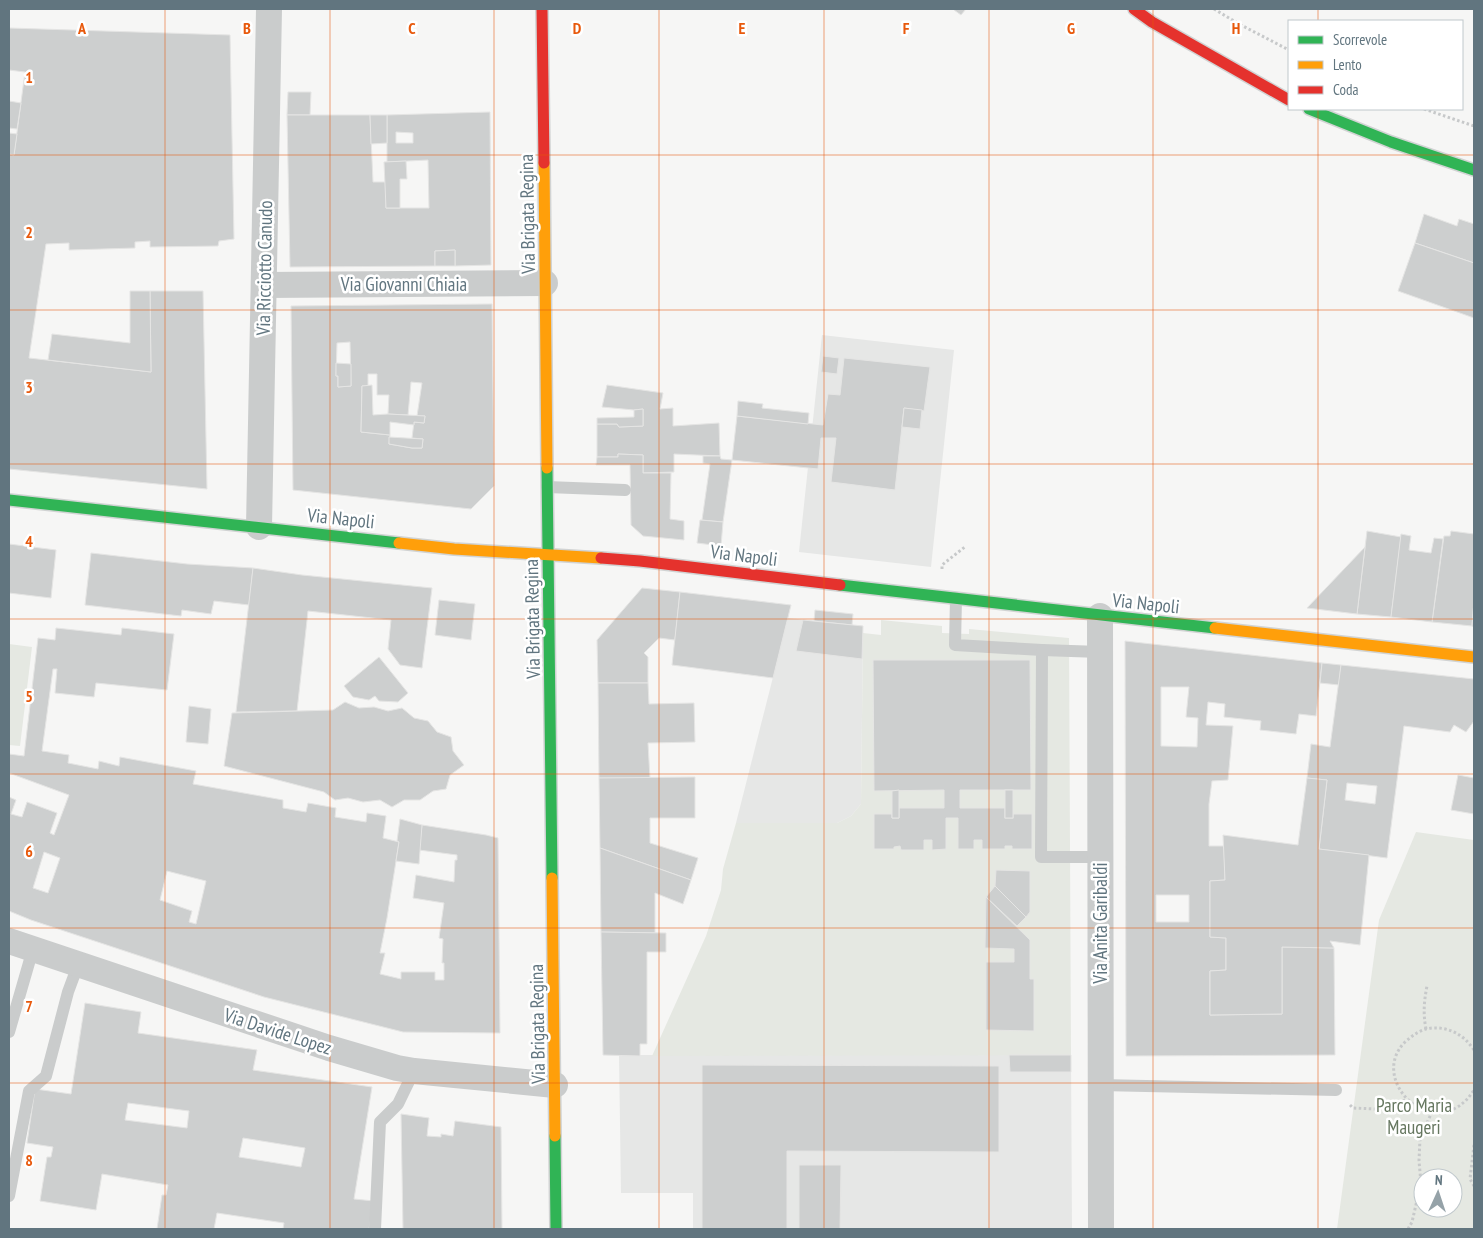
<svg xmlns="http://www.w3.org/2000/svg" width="1483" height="1238" font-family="'PT Sans Narrow',sans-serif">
  <rect width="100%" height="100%" fill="#f6f6f5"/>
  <!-- built -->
  <g fill="#e6e7e6">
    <polygon points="822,335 954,350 931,567 799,552"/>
    <polygon points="788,618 863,626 861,804 851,816 837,823 736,823"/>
    <polygon points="619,1055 1071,1055 1072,1229 693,1229 693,1193 621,1193"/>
  </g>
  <!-- green -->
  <g fill="#e5e8e2" fill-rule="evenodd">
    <polygon points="881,620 942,626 942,633 969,634 969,629 1069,638 1071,1055 652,1056 706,936 721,890 723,869 736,823 837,823 851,816 861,804 863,633 881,635"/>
    <polygon points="9,644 32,647 20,746 9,745"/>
    <path d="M1416,832L1474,840V1229H1337L1379,920ZM1423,1178H1453V1208H1423Z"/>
  </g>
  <!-- building -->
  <g fill="#cdcfcf" stroke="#e5e5e4" fill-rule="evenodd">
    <polygon points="955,9 966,9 961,15 954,10"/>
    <polygon points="9,28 230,35 234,239 219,241 218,246 150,247 150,241 135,242 135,248 69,250 69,243 46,244 29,358 151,372 150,291 203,291 207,489 9,469 9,154 14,155 25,72 9,70"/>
    <polygon points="288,92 311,92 310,115 287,115"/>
    <polygon points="9,101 21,103 17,129 9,128"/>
    <path d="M490,112L491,265L455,266V250L435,251V266L290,267L287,115H370L373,182H386V208H429L428,160L387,162V115ZM396,132L413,133V143H396Z"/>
    <polygon points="370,115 387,115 387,143 371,144"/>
    <polygon points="9,133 17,134 14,155 9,154"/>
    <polygon points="406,161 407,179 400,179 400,208 386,208 384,162"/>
    <polygon points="1424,214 1457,226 1459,219 1474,224 1474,263 1415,243"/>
    <polygon points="1415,243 1474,263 1474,318 1398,291"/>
    <polygon points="455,250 455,266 435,266 435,251"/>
    <polygon points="130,291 150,291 151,372 48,360 52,334 130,343"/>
    <path d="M492,304L494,486L471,509L293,490L291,306ZM350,342L351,386L338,387V376H336L337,343ZM368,374H377V395H389L388,414L408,415L411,382L422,383L417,416H425L424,423L414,422L412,438L423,439L422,448H412L389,444L390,435L361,432L362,386H368Z"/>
    <polygon points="823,356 839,358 837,374 821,372"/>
    <polygon points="844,358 930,367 924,411 904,408 895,490 831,482 836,438 821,438 818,469 732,460 737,416 823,425 828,394 840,395"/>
    <polygon points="336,363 351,364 351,386 338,387 338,376 336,376"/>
    <polygon points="372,385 373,415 388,414 425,416 424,423 414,422 414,425 390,422 390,435 361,432 362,386"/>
    <polygon points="607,385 663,393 660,409 673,408 673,426 719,423 720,456 674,454 674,472 643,473 643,455 618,454 618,457 597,457 597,424 617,424 619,427 643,426 643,409 634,410 602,407"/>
    <polygon points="738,401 763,404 762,408 809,413 808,424 737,416"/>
    <polygon points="904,408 922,410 920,429 902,427"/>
    <polygon points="643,409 643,426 619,427 617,424 597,424 597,418 634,417 634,410"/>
    <polygon points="389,437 423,439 422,448 412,448 389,444"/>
    <polygon points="618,454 643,455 643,473 671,473 670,519 684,521 684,540 643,536 631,525 630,465 596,465 597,457 618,457"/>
    <polygon points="703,456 720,456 721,459 732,460 723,522 702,520 710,464 703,463"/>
    <polygon points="700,520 723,522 721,546 697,543"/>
    <polygon points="1367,531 1401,537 1391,617 1357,614"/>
    <polygon points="1451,531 1474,534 1474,601 1472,626 1432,622 1444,536 1450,536"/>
    <polygon points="1401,534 1411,536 1409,550 1431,553 1434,538 1443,539 1432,622 1391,617"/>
    <polygon points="9,544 56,550 51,598 9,593"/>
    <polygon points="1365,547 1357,614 1307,608"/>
    <polygon points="91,553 187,564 253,568 249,605 214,601 211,614 182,610 181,616 85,605"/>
    <polygon points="253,568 302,575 432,588 422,668 400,665 388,649 391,620 308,611 297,711 236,712"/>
    <polygon points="642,588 680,592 675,640 659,638 644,653 648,657 648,683 598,683 597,640"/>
    <polygon points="680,592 791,605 773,678 672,665"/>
    <polygon points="439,600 475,604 471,640 435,635"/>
    <polygon points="1474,601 1474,627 1472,626"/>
    <polygon points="815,610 853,614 852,625 814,621"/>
    <polygon points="803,620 863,626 862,659 796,651"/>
    <path d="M56,628L121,635L122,628L174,634L167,690L96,683L94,697L55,693L57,669H53L42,751L69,755L68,763L98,769L99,761L119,766L120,757L196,771L193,784L283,800V808L306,812L308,803L336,808L335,817L366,822L367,813L386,816L383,838L399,842L387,918L380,953H385L380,974L401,979V972H435V980H444V963H442L443,939L439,938L444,903L413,898L416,875L454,882L455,860H457V855L419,850L422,825L486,835L498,838L500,1033L403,1032L264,997L31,920L9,911V797L16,800L11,814L22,817L27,802L57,813L50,833L54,835L69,795L9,773V754L24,756L38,638L55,640ZM44,852L60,858L48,893L33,888ZM167,871L206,881L196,924L189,922L192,911L160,900Z"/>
    <path d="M1125,641L1322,663L1316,716L1299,714L1296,734L1260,730L1261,721L1224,717L1225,704L1208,702L1206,725L1233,726L1228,780L1212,781L1209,804V846H1224L1225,880L1210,881V937L1226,938V970L1210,971V1015L1282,1014V947L1334,948L1335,1055L1126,1056ZM1161,687H1189L1186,717L1198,718L1197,747L1161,746ZM1156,895H1189V922H1156Z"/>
    <polygon points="379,657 408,693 398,702 379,701 375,696 369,700 353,697 344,686"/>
    <polygon points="873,660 1030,660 1031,790 960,790 960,808 1005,808 1005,818 1013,818 1013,814 1032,814 1032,849 1012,849 1012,846 1005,846 1005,849 982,849 982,840 974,840 974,849 958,849 958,818 946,818 946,849 932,850 932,840 924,840 924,850 901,850 900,846 894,847 894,849 874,849 874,814 892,814 892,818 899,818 899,808 944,808 944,790 874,791"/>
    <polygon points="1322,663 1341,665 1339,685 1320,683"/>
    <path d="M1341,665L1474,679V721L1466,732L1454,725L1450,732L1404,726L1387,858L1319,849L1327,780L1307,778L1311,744L1330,747ZM1347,783L1377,786L1375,804L1345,800Z"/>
    <polygon points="598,683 648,683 649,704 694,703 695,742 648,743 650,778 599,778"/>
    <polygon points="345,702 359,708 374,707 388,711 402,708 414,718 428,721 437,732 451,737 453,751 464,765 450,775 446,789 433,791 420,800 404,800 392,807 380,800 363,802 348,798 335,800 324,792 224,766 232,713 333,710"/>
    <polygon points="189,706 211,709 208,744 186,742"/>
    <polygon points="1458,775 1474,778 1474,814 1451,810"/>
    <polygon points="695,777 695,818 650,818 650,843 698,858 691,880 600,848 599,778"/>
    <polygon points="1307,778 1327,780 1319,849 1369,855 1360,945 1330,941 1334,948 1282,947 1282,1014 1210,1015 1210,971 1226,970 1226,938 1210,937 1210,881 1225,880 1223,835 1298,845"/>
    <polygon points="899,790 899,818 892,818 892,791"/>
    <rect x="1005" y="790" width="8" height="28"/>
    <polygon points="400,819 422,825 419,864 396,861 399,842 397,841"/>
    <polygon points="600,848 691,880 683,904 655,893 655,933 601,932"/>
    <polygon points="996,870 1030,871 1030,912 1026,917 995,886"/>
    <polygon points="995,886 1026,917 1017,926 986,897"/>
    <polygon points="986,897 1030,940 1030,979 1034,979 1034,1031 986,1030 986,962 1014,962 1014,949 985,948"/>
    <polygon points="601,932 666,933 666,952 647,952 647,1044 640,1044 640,1056 603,1055"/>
    <path d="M85,1003L141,1012L138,1033L257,1050L253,1070L372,1087L354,1199L374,1201L369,1229H283L284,1223L217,1213L214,1229H157L162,1195H166L168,1185L102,1174L96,1210L40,1201L47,1157H51L53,1147L27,1143L35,1089L71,1094ZM128,1103L189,1111L187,1128L125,1120ZM243,1138L305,1148L301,1167L239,1157Z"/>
    <polygon points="1009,1055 1071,1055 1071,1072 1010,1072"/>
    <polygon points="702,1065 999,1066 999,1152 787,1151 787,1229 702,1229"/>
    <polygon points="401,1114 429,1118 427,1136 441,1137 441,1134 453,1136 455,1121 501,1127 502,1229 403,1229"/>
    <polygon points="799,1165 841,1165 840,1229 799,1229"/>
  </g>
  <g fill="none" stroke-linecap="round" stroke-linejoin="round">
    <!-- fast casing -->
    <g stroke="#d1d3d3" stroke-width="14">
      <g id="fast">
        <polyline points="1309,109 1391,142 1474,170"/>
        <polyline points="547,468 552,878"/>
        <polyline points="9,500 399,543"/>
        <polyline points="840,585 1215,628"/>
        <polyline points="555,1136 556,1229"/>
      </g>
    </g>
    <!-- slow casing -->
    <g stroke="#d1d3d3" stroke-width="14">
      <g id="slow">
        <polyline points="544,163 547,468"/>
        <polyline points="399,543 454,549 601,558"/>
        <polyline points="1215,628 1474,657"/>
        <polyline points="552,878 555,1136"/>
      </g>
    </g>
    <!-- jam casing -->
    <g stroke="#d1d3d3" stroke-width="14">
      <g id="jam">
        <polyline points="542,9 544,163"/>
        <polyline points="1134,9 1152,22 1289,100"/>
        <polyline points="601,558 640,561 840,585"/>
      </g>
    </g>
    <!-- path -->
    <g stroke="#c7c9ca" stroke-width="3" stroke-dasharray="2.5 2.5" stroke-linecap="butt">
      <polyline points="1214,9 1239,24 1289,50"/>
      <polyline points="1424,109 1474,126"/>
      <polyline points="942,569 942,565 966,546"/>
      <path d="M1426,1029C1423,1014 1424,1001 1427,986"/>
      <path d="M1474,1050C1464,1035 1450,1027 1432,1028C1421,1029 1413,1035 1405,1042C1366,1081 1437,1148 1474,1090"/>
      <polyline points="1350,1105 1353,1108 1375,1109 1406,1100"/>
      <polyline points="1474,1145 1470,1179 1474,1186"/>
      <polyline points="1408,1229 1412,1222 1421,1183 1419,1161 1420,1138 1432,1112"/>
    </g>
    <!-- lane -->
    <g stroke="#cacccc" stroke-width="12">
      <polyline points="547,487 625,490"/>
      <polyline points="956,598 955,645 1042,650 1041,857 1100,857"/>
      <polyline points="1042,650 1100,652"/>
      <polyline points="9,1032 33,949"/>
      <polyline points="1100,1085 1336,1090"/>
      <polyline points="9,1196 29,1091 46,1076 68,992 78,965"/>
      <polyline points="375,1229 380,1122 398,1104 414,1071"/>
    </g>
    <!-- street -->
    <g stroke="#cacccc" stroke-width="26">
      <polyline points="264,285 545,283"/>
      <polyline points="259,527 269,9"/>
      <polyline points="1100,616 1101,1229"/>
      <polyline points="9,941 329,1048 397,1068 414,1071 555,1085"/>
    </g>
    <!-- fast -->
    <use href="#fast" stroke="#30b455" stroke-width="11"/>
    <!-- slow -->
    <use href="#slow" stroke="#ff9f0a" stroke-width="11"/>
    <!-- jam -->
    <use href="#jam" stroke="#e5322d" stroke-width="11"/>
  </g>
  <!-- grid -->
  <path fill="none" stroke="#e8590c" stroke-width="1" stroke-opacity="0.55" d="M165,9V1229M330,9V1229M494,9V1229M659,9V1229M824,9V1229M989,9V1229M1153,9V1229M1318,9V21M1318,109V1229M9,155H1474M9,310H1474M9,464H1474M9,619H1474M9,774H1474M9,928H1474M9,1083H1474"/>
  <g text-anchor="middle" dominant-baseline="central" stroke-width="5" stroke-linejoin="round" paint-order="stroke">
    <!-- street labels -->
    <g font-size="19" fill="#61757f" stroke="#fff">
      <text transform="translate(527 214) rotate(-91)">Via Brigata Regina</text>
      <text transform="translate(264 268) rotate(-89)">Via Ricciotto Canudo</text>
      <text x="404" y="284">Via Giovanni Chiaia</text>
      <text transform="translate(341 518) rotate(6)">Via Napoli</text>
      <text transform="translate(744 555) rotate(7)">Via Napoli</text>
      <text transform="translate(1146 603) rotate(6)">Via Napoli</text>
      <text transform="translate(532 619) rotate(-91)">Via Brigata Regina</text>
      <text transform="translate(1100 923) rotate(-90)">Via Anita Garibaldi</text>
      <text transform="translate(537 1024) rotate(-91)">Via Brigata Regina</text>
      <text transform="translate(278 1031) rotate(18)">Via Davide Lopez</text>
    </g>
    <!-- park labels -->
    <g font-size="19" fill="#667760" stroke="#fff">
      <text x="1414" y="1105">Parco Maria<tspan x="1414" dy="22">Maugeri</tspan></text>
    </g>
  </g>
  <g font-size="16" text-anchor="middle" font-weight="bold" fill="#e8590c" stroke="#fff" stroke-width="5" stroke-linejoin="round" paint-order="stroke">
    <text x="82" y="34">A</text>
    <text x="247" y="34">B</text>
    <text x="412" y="34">C</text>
    <text x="577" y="34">D</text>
    <text x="742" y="34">E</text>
    <text x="906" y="34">F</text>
    <text x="1071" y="34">G</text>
    <text x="1236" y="34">H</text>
    <text x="29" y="83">1</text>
    <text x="29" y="238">2</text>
    <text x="29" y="393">3</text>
    <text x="29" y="547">4</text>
    <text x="29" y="702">5</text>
    <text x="29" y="857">6</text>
    <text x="29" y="1012">7</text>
    <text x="29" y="1166">8</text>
  </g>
  <!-- border -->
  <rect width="1483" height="1238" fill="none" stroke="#61757f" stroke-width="20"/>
  <!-- legend -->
  <rect x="1288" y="20" width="175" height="90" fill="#ffffff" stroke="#c0c8cc"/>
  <rect x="1298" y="36" width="25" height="8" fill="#30b455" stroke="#c0c8cc"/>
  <text x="1333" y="45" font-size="15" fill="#61757f">Scorrevole</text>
  <rect x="1298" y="61" width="25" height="8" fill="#ff9f0a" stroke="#c0c8cc"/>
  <text x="1333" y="70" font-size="15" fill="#61757f">Lento</text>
  <rect x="1298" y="86" width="25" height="8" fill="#e5322d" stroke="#c0c8cc"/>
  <text x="1333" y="95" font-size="15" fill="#61757f">Coda</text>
  <!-- north arrow -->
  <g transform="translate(1438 1193) rotate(3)"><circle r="24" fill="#ffffff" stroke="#c0c8cc"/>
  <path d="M0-4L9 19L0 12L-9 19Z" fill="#95a2a8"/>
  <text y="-8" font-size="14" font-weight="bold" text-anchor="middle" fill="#61757f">N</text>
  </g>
</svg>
